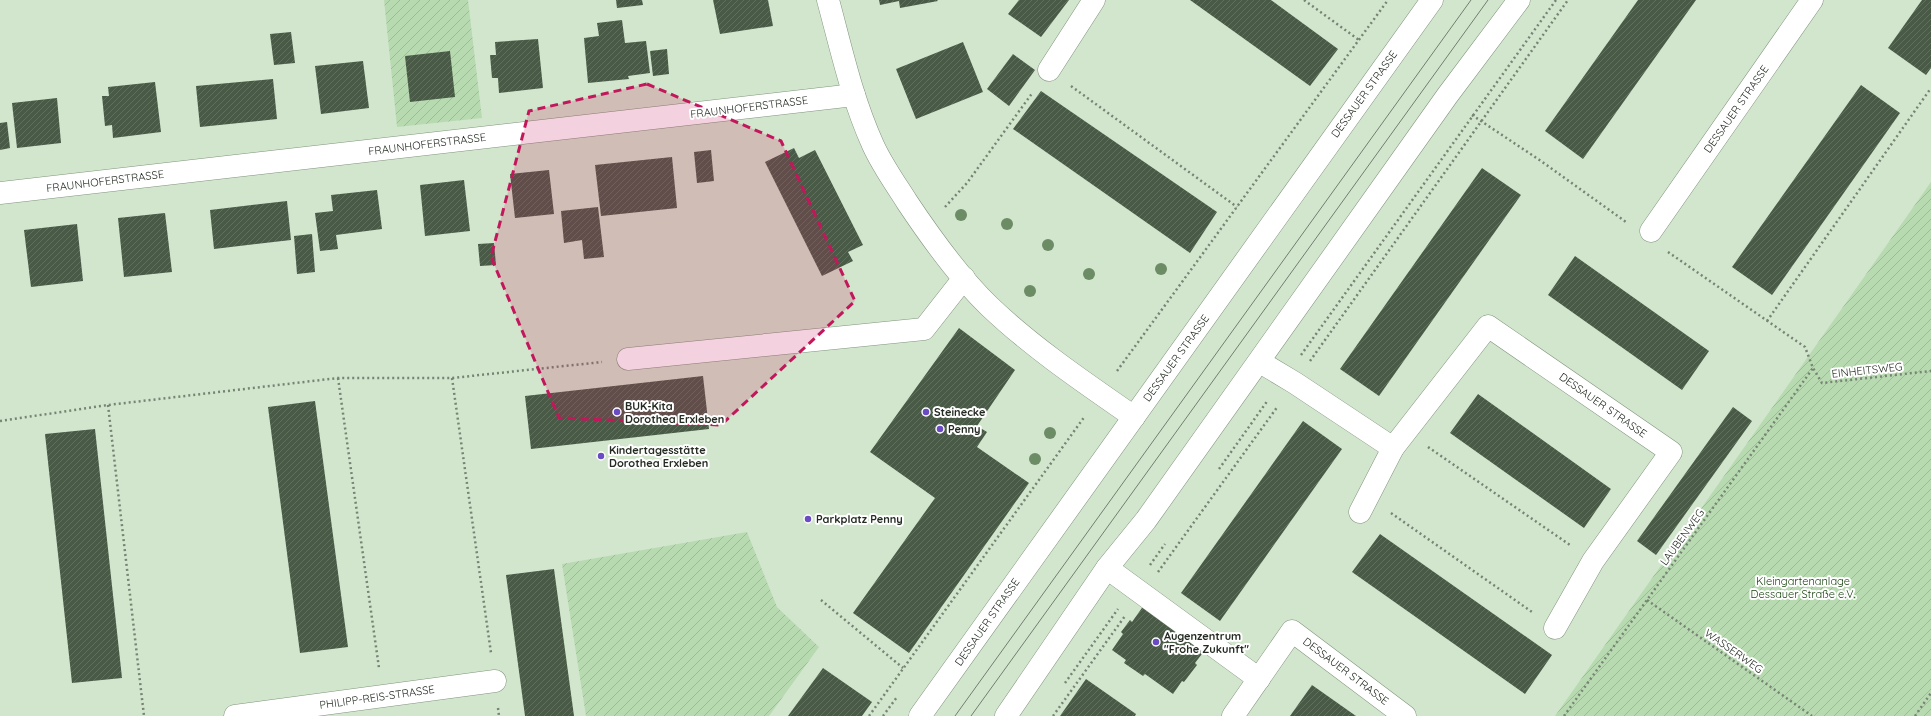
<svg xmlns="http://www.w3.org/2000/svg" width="1931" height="716" font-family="Quicksand,sans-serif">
  <defs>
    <pattern id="garden-furrows" width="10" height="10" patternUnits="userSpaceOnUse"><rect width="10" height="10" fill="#b7dab0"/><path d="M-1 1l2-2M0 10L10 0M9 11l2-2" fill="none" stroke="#9dbb97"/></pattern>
    <pattern id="building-hatch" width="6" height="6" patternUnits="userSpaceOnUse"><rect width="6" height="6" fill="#495b46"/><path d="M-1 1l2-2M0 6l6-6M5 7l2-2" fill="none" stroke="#606f5e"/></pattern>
  </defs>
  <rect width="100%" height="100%" fill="#d2e6ce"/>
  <!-- garden -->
  <g fill="url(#garden-furrows)">
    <polygon points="384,0 468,0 482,118 397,127"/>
    <polygon points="1931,182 1931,716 1555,716"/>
    <polygon points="747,532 777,607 819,647 769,716 586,716 562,564"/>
  </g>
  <!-- building -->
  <g fill="url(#building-hatch)">
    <polygon points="616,0 642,0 643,5 617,8"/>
    <polygon points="713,0 768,0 773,26 720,34"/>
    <polygon points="879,0 937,0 938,1 900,8 899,1 880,5"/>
    <polygon points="1019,0 1069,0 1041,37 1008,14"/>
    <polygon points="1190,0 1271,0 1338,49 1310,86"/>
    <polygon points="1638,0 1696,0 1583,159 1545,131"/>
    <polygon points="1922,0 1931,0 1931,68 1926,75 1888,48"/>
    <polygon points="622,20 625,43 646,41 650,73 628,76 629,79 588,83 584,38 599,36 597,23"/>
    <polygon points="291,32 295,63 274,65 270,34"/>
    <polygon points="538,39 543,88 499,93 498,78 492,78 490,55 496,55 495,42"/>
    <polygon points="963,42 983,92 916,119 896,69"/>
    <polygon points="667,49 669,74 653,76 650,51"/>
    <polygon points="450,51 455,97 410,102 405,56"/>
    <polygon points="1013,54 1035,70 1009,106 987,89"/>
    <polygon points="363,61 369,108 321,114 315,66"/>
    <polygon points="273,79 277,119 200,127 196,86"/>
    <polygon points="155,82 161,132 113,138 112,125 105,126 102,96 109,96 108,87"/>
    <polygon points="1861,85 1900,113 1772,295 1732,267"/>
    <polygon points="1041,91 1217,212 1190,253 1013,129"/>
    <polygon points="57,98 61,143 17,148 12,103"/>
    <polygon points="7,122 10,148 0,150 0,123"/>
    <polygon points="794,148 799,158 815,150 863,245 848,252 853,261 822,276 765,162"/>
    <polygon points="711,150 714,181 697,183 694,152"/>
    <polygon points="672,157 677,208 601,216 595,165"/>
    <polygon points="1482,168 1521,195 1379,396 1340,369"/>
    <polygon points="549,170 554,214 515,218 510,174"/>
    <polygon points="464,180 470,231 425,236 420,185"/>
    <polygon points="377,190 382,229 336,235 338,249 320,251 315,213 333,211 331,195"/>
    <polygon points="287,201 291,240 214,249 210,210"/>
    <polygon points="598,207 604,257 584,259 582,240 564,243 561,211"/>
    <polygon points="165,213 172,272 124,277 118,218"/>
    <polygon points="77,224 83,281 31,287 24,230"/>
    <polygon points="312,234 315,272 297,274 294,236"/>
    <polygon points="494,243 496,265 480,266 478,244"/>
    <polygon points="1575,256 1709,351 1682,390 1548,295"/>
    <polygon points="959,328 1015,370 977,426 987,432 977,447 1029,483 909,653 853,613 935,498 870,452"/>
    <polygon points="703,376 709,429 531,449 525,396"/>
    <polygon points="1478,394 1611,489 1584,528 1450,433"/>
    <polygon points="315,401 348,647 300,653 268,407"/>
    <polygon points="1733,407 1752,421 1656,555 1637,541"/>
    <polygon points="1303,421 1342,449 1220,621 1181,593"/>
    <polygon points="95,429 122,678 72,683 45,434"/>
    <polygon points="1380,534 1552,655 1525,694 1352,572"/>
    <polygon points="554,569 574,716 525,716 506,575"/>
    <polygon points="1144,605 1205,650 1195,663 1197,665 1184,682 1182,681 1173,694 1145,674 1143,676 1124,663 1126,660 1112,650 1123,634 1121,632 1130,620 1132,622"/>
    <polygon points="823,668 872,702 862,716 788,716"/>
    <polygon points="1086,679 1136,714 1135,716 1060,716"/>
    <polygon points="1312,685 1356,716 1290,716"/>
  </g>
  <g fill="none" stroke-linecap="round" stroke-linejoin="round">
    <!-- minor casing -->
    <g stroke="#81947d" stroke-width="23">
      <g id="minor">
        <path d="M828,0C841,48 852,99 873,145C882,165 895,183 907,202C931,238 958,276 989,306C1033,348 1085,383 1134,417"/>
        <polyline points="1049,70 1094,0"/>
        <polyline points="0,193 854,95"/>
        <polyline points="1651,231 1812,0"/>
        <polyline points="628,359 924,329 964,278"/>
        <polyline points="1260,362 1295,383 1393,448"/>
        <polyline points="1360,512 1393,448 1488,326 1671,452 1593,561 1555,628"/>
        <polyline points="1107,568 1259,679"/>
        <polyline points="235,716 495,681"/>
        <polyline points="1233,716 1292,631 1405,716"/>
      </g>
    </g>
    <!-- major casing -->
    <g stroke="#81947d" stroke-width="23">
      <g id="major">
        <polyline points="920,716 1432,0"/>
        <polyline points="1006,716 1107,568 1146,520 1447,96 1519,0"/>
      </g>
    </g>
    <!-- path -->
    <g stroke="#778474" stroke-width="2.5" stroke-dasharray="2 3" stroke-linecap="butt">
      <polyline points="1304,0 1359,40"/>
      <polyline points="1071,86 1237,207"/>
      <polyline points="1472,115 1541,161 1626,222"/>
      <polyline points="945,207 967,183 1033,92"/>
      <polyline points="1668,252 1805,347 1813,368 1822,383 1931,371"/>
      <polyline points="1767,321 1931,88"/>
      <polyline points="1301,355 1556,0"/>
      <polyline points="1310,361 1568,0"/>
      <polyline points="1117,371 1388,0"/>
      <polyline points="338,378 379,668"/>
      <polyline points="452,378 491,653"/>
      <polyline points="108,405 144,716"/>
      <polyline points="0,421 108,405 338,378 452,378 602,362"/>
      <polyline points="1428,447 1570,545"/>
      <polyline points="1219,469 1268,400"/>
      <polyline points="1391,513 1532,612"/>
      <polyline points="1150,565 1165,544"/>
      <polyline points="1158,572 1278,406"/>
      <polyline points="821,600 903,668"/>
      <polyline points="1647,600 1812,716"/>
      <polyline points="1065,683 1118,609"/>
      <polyline points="498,708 499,716"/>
      <polyline points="869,716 1085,416"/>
      <polyline points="883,716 897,697"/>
      <polyline points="1053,716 1125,616"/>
      <polyline points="1564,716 1813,368"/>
      <polyline points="1915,716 1931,693"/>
    </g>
    <!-- minor -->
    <use href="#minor" stroke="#fff" stroke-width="22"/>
    <!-- major -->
    <use href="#major" stroke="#fff" stroke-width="22"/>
    <!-- tram -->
    <g stroke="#727e6f" stroke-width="1">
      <polyline points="955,716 1471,0"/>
      <polyline points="971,716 1488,0"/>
    </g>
  </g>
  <!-- trees -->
  <g fill="#6c8c65">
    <circle cx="961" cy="215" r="6"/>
    <circle cx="1007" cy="224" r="6"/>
    <circle cx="1048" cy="245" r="6"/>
    <circle cx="1161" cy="269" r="6"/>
    <circle cx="1089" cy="274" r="6"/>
    <circle cx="1030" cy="291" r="6"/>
    <circle cx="1050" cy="433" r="6"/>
    <circle cx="1035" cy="459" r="6"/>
  </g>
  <!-- marked area -->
  <path fill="#c2185b" fill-opacity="0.2" stroke="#c2185b" stroke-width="3" stroke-dasharray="8 5" stroke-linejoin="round" d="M647,84L781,141L855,301L721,425L559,418L491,257L529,111Z"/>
  <!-- markers -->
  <g fill="#6a4bc4" stroke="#fff" stroke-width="1.5">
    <circle cx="617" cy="412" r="4"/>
    <circle cx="926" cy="412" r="4"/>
    <circle cx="940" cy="429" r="4"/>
    <circle cx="601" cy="456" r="4"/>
    <circle cx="808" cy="519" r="4"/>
    <circle cx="1156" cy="642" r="4"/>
  </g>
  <g text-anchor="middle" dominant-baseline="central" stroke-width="4" stroke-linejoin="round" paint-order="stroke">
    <!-- street labels -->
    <g font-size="11" fill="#242b22" stroke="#fff">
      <text transform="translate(1364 94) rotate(-54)">DESSAUER STRASSE</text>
      <text transform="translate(749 107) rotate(-7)">FRAUNHOFERSTRASSE</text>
      <text transform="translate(1736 109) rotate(-55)">DESSAUER STRASSE</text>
      <text transform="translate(427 144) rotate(-7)">FRAUNHOFERSTRASSE</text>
      <text transform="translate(105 181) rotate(-7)">FRAUNHOFERSTRASSE</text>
      <text transform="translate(1176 358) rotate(-54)">DESSAUER STRASSE</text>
      <text transform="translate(1867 370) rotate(-6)">EINHEITSWEG</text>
      <text transform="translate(1603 405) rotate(35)">DESSAUER STRASSE</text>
      <text transform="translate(1682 537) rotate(-54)">LAUBENWEG</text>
      <text transform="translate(987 622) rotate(-55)">DESSAUER STRASSE</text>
      <text transform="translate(1734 651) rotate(35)">WASSERWEG</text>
      <text transform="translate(1346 671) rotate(37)">DESSAUER STRASSE</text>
      <text transform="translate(377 697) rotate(-8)">PHILIPP-REIS-STRASSE</text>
    </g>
    <!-- poi labels -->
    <g font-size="11" font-weight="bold" fill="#242b22" stroke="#fff" text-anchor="start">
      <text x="625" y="406">BUK-Kita<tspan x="625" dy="13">Dorothea Erxleben</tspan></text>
      <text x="934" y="412">Steinecke</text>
      <text x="948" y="429">Penny</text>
      <text x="609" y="450">Kindertagesstätte<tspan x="609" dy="13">Dorothea Erxleben</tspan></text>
      <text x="816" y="519">Parkplatz Penny</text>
      <text x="1164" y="636">Augenzentrum<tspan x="1164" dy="13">"Frohe Zukunft"</tspan></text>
    </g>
    <!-- park labels -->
    <g font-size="11" fill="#18420f" stroke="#fff">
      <text x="1803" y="581">Kleingartenanlage<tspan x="1803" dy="13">Dessauer Straße e.V.</tspan></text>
    </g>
  </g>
</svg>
